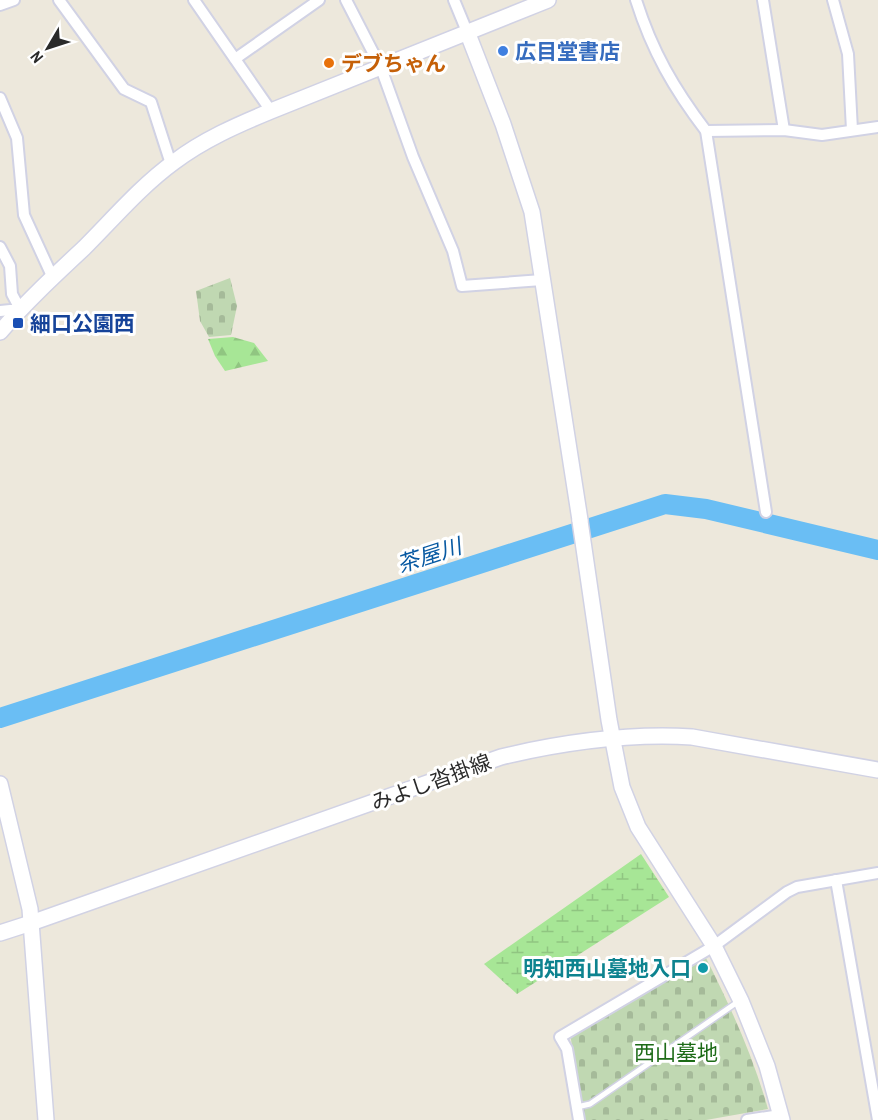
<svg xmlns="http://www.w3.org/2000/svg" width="878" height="1120" font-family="'Archivo Narrow','Noto Sans JP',sans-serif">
  <defs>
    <pattern id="forest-firs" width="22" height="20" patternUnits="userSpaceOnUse" patternTransform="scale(1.5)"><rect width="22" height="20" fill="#a7e696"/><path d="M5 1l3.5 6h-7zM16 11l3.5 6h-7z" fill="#90c581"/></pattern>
    <pattern id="wetland-marsh" width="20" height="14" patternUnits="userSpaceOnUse" patternTransform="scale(1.5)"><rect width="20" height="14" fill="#a7e696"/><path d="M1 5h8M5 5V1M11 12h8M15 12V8" fill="none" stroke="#90c581"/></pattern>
    <pattern id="cemetery-stones" width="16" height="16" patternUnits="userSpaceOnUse" patternTransform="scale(1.5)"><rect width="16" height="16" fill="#c0d8b2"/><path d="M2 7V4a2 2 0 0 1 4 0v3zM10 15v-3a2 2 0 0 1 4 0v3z" fill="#a5ba99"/></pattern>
  </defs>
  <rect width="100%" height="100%" fill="#ede8dc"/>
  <!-- forest -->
  <polygon fill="url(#forest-firs)" points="233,337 254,343 268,361 225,371 215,356 208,339"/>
  <!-- wetland -->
  <polygon fill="url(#wetland-marsh)" points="641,854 669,897 517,994 484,964"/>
  <!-- cemetery -->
  <g fill="url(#cemetery-stones)">
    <polygon points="230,278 237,306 231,335 209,337 200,321 196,291"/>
    <path d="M706,958C731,1008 753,1056 768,1109L706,1120H585L570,1034Z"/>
  </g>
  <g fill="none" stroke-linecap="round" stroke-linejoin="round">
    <!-- river -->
    <polyline stroke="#6abef4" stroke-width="20" points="0,718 665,504 706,509 878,550"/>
    <!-- lane casing -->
    <g stroke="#d1d2e4" stroke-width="8">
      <polyline id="lane" points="577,1107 590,1104 739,1001"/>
    </g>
    <!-- street casing -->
    <g stroke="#d1d2e4" stroke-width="14">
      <g id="street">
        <polyline points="59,0 124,89 151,102 171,164"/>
        <polyline points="194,0 271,111"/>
        <polyline points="346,0 381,68 413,157 453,251 462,286 542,280"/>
        <polyline points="454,0 468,34"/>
        <path d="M636,0C652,51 674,89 706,131L766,512"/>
        <polyline points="763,0 784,130"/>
        <polyline points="833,0 848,54 852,130"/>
        <polyline points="0,5 14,0"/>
        <polyline points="235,59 319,0"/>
        <polyline points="0,98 17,138 24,215 52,276"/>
        <polyline points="706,131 784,130 822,135 878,127"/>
        <polyline points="0,247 10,266 12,294 20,309 0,311"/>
        <polyline points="836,880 878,1120"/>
        <polyline points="579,1120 567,1049 560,1037 714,946 787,892 797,887 878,873"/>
        <polyline points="747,1120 780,1115"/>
      </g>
    </g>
    <!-- secondary casing -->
    <g stroke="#d1d2e4" stroke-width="18">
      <g id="secondary">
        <polyline points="468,34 503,124 532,212 580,520"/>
        <path d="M0,332C26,302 55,275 84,248C113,219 141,186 174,162C203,140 237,125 271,111L548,0"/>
        <polyline points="580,521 609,720 622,787 638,827 714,946 741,1001 767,1066 782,1120"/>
        <polyline points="0,784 30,909 46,1120"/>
        <path d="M0,933L31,923L501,757C564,742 626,733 692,737L878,770"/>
      </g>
    </g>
    <!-- lane -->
    <use href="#lane" stroke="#fff" stroke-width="5"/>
    <!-- street -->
    <use href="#street" stroke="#fff" stroke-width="10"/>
    <!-- secondary -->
    <use href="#secondary" stroke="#fff" stroke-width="15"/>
  </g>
  <!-- markers -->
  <circle fill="#3f7fe0" stroke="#fff" stroke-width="2" cx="503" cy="51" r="6"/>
  <circle fill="#e8710a" stroke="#fff" stroke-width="2" cx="329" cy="63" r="6"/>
  <rect fill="#1a4fb4" stroke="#fff" stroke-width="2" x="12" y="317" width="12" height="12" rx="3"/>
  <circle fill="#0f9aa8" stroke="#fff" stroke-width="2" cx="703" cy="968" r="6"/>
  <g text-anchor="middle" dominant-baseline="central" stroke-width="6" stroke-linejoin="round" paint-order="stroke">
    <!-- shop labels -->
    <g font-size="21" font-weight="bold" fill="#366cbe" stroke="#fff" text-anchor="start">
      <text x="515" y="51">広目堂書店</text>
    </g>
    <!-- food labels -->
    <g font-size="21" font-weight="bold" fill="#c56008" stroke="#fff" text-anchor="start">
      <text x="341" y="63">デブちゃん</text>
    </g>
    <!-- transit labels -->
    <g font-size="21" font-weight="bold" fill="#164399" stroke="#fff" text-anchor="start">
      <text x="30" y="323">細口公園西</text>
    </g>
    <!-- street labels -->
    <g font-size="21" fill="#2a2a2a" stroke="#fff">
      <text transform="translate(431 782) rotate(-20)">みよし沓掛線</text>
    </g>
    <!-- culture labels -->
    <g font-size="21" font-weight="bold" fill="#0d838f" stroke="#fff" text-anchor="end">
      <text x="691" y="968">明知西山墓地入口</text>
    </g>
    <!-- park labels -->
    <g font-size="21" fill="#1d6b17" stroke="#fff">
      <text x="676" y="1052">西山墓地</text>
    </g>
    <!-- water labels -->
    <g font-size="22" font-style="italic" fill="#0759a2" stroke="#fff">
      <text transform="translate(429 555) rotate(-18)">茶屋川</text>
    </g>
  </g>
  <!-- north arrow -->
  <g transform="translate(48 48) rotate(231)" stroke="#ffffff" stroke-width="4.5" paint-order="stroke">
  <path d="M0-4.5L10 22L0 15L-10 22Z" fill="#2a2a2a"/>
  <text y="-9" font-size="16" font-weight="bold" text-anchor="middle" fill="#2a2a2a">N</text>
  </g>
</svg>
